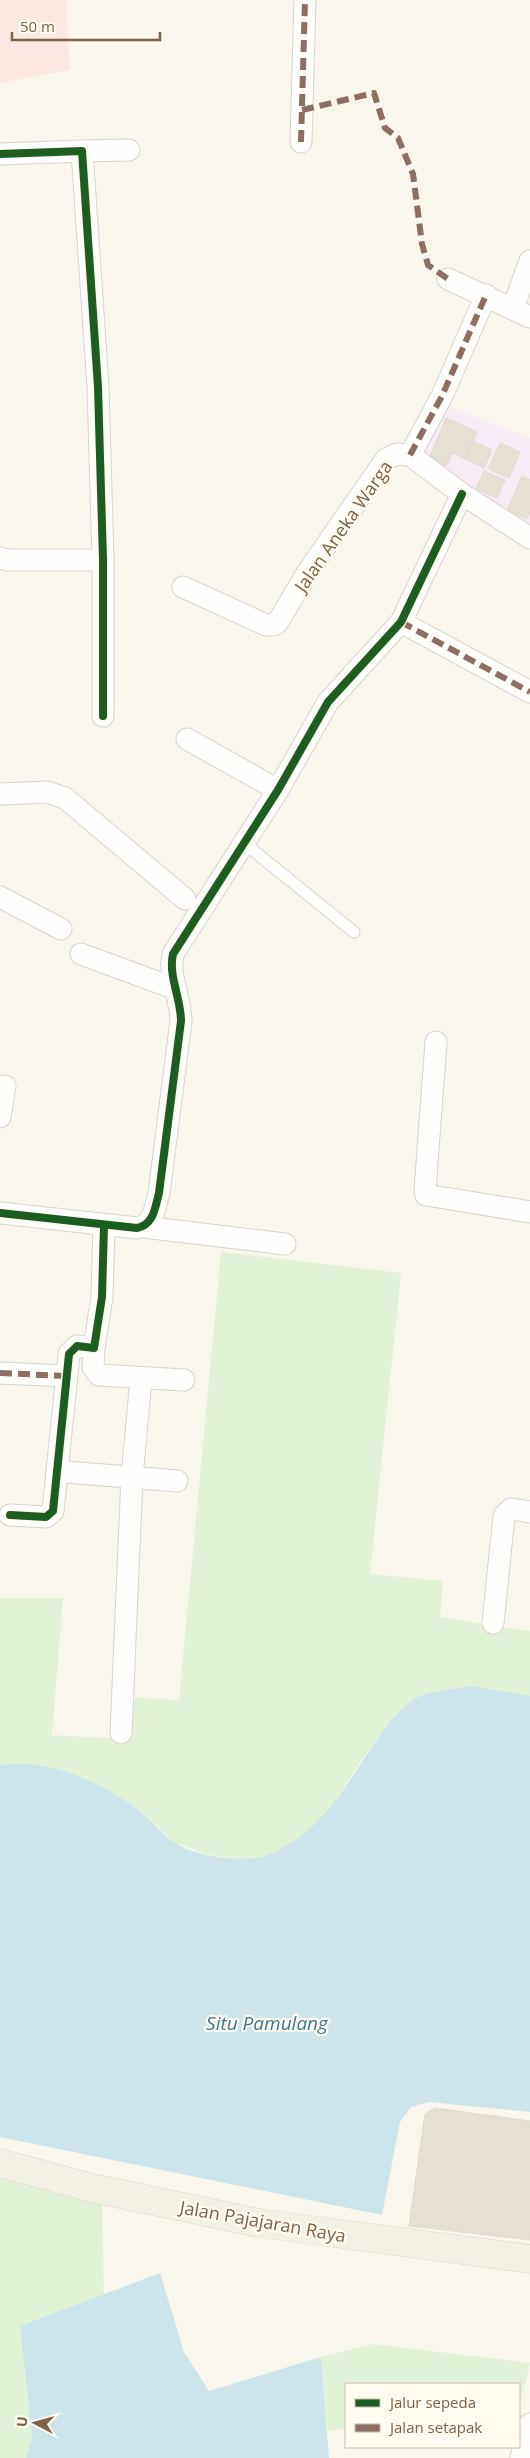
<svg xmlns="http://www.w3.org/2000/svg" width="530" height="2458" font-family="'Open Sans',sans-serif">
  <rect width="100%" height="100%" fill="#f9f6ed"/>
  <!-- education -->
  <polygon fill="#f7ecf5" points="443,404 530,438 530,528 416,454"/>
  <!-- medical -->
  <polygon fill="#fbe8e3" points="0,0 66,0 70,70 0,83"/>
  <!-- green -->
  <g fill="#e2f2d7">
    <polygon points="221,1252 401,1273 370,1574 443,1581 440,1617 530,1631 530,1696 471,1686 415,1699 391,1721 360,1762 328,1812 298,1840 264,1857 236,1859 205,1854 174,1842 142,1813 13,1763 0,1765 0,1598 63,1598 52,1735 123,1739 129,1697 179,1700"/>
    <polygon points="0,2173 102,2198 104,2295 20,2326 32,2438 26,2458 0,2458"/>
    <polygon points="373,2344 530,2363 519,2408 519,2384 346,2384 346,2428 327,2431 321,2357"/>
  </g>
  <!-- water -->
  <g fill="#cde4eb">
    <path d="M471,1686L530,1696V2112L430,2102L411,2107L400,2122L382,2215L0,2137V1765C49,1758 106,1783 143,1814C153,1822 162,1834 174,1842C195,1857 236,1861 261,1857C268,1856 275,1851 282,1848C329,1824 351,1774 382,1733C390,1721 403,1705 416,1698C433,1690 453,1689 471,1686Z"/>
    <polygon points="160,2273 184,2352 209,2391 321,2357 329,2458 26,2458 32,2438 20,2326"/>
  </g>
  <!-- building -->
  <g fill="#e6dfd4" stroke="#e3dace">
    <polygon points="446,418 477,432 465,459 452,453 446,466 429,458"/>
    <polygon points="473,441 492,450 484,468 465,459"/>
    <polygon points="500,443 520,452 509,478 488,469"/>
    <polygon points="484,471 505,480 497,498 476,489"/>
    <polygon points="522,476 530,480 530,511 527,519 507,510"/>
    <polygon points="435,2108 530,2121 530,2240 409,2226 425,2114"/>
  </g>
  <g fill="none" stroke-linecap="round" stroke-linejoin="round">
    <!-- lane casing -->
    <g stroke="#d9d3cb" stroke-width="13">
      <polyline id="lane" points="244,843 354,932"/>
    </g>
    <!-- street casing -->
    <g stroke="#d9d3cb" stroke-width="23">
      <g id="street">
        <polyline points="301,142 305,0"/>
        <polyline points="82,151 129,150"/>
        <polyline points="0,154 82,151 98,387 103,560 103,716"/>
        <polyline points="448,279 530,317"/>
        <polyline points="513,308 530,261"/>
        <polyline points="410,455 442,396 486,295"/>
        <polyline points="0,558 8,560 103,560"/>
        <polyline points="183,587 266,625 274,625 278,622 307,573 386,459 397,454 410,455 462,494 530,538"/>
        <polyline points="401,622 530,692"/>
        <polyline points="187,739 278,790"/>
        <polyline points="0,794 47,792 65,798 185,899"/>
        <polyline points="0,897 61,929"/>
        <polyline points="81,954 176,989"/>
        <polyline points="436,1042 425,1190 426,1195 530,1212"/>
        <polyline points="0,1117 5,1086"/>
        <path d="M0,1213L137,1228C154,1225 155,1207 159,1193L181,1021C181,998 168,976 173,954L278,790L328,702L401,622L462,494"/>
        <polyline points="144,1227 285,1244"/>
        <polyline points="94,1348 93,1367 99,1375 184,1380"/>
        <polyline points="0,1373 66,1376"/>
        <polyline points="67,1472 177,1481"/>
        <polyline points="10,1515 46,1517 53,1511 69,1354 77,1346 94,1348 102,1297 104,1225"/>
        <polyline points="493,1623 504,1516 511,1509 530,1512"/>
        <polyline points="121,1733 132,1477 141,1379"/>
        <polyline points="521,2458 530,2424"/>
      </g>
    </g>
    <!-- primary casing -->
    <g stroke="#dad3ca" stroke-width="29">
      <polyline id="primary" points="0,2163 92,2188 259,2223 530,2259"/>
    </g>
    <!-- lane -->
    <use href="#lane" stroke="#fefefc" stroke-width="11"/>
    <!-- street -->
    <use href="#street" stroke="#fefefc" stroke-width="21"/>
    <!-- primary -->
    <use href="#primary" stroke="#f3f1e6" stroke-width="28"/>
    <!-- quiet -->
    <g stroke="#8d6e63" stroke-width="6" stroke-dasharray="12 6" stroke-linecap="butt">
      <polyline points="302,110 374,93 385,128 398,138 413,174 422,244 428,265 448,279"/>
      <polyline points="301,142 305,0"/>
      <polyline points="410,455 442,396 486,295"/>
      <polyline points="401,622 530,692"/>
      <polyline points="0,1373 66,1376"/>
    </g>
    <!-- cycleway casing -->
    <g stroke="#fffbf0" stroke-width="11">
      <g id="cycleway">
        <polyline points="0,154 82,151 98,387 103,560 103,716"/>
        <path d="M0,1213L137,1228C154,1225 155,1207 159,1193L181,1021C181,998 168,976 173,954L278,790L328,702L401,622L462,494"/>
        <polyline points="10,1515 46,1517 53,1511 69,1354 77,1346 94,1348 102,1297 104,1225"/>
      </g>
    </g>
    <!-- cycleway -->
    <use href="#cycleway" stroke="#1b5e20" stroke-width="8"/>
  </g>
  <g text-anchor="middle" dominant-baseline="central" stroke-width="4.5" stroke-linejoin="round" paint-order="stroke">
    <!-- street labels -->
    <g font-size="18" fill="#7b6349" stroke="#fffbf0">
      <text transform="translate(343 526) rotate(-55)">Jalan Aneka Warga</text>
      <text transform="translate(263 2221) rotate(10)">Jalan Pajajaran Raya</text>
    </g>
    <!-- water labels -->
    <g font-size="19" font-style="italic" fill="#407790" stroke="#fffbf0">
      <text x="267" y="2023">Situ Pamulang</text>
    </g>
  </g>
  <!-- legend -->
  <rect x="345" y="2383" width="175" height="65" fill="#fffbf0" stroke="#cabead"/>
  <rect x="355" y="2399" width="25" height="8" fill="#1b5e20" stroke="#cabead"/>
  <text x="390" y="2408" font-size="15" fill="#7b6349">Jalur sepeda</text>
  <rect x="355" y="2424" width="25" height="8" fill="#8d6e63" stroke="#cabead"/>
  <text x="390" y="2433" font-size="15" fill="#7b6349">Jalan setapak</text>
  <!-- north arrow -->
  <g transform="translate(35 2423) rotate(276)" stroke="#fffbf0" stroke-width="4" paint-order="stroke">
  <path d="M0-4L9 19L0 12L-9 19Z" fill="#7b6349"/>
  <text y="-8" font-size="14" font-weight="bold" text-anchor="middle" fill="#7b6349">U</text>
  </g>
  <!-- scale -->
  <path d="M12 32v8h148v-8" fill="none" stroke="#7b6349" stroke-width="2.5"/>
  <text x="20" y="32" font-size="15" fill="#7b6349" stroke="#fffbf0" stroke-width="4" paint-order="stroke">50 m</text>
</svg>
